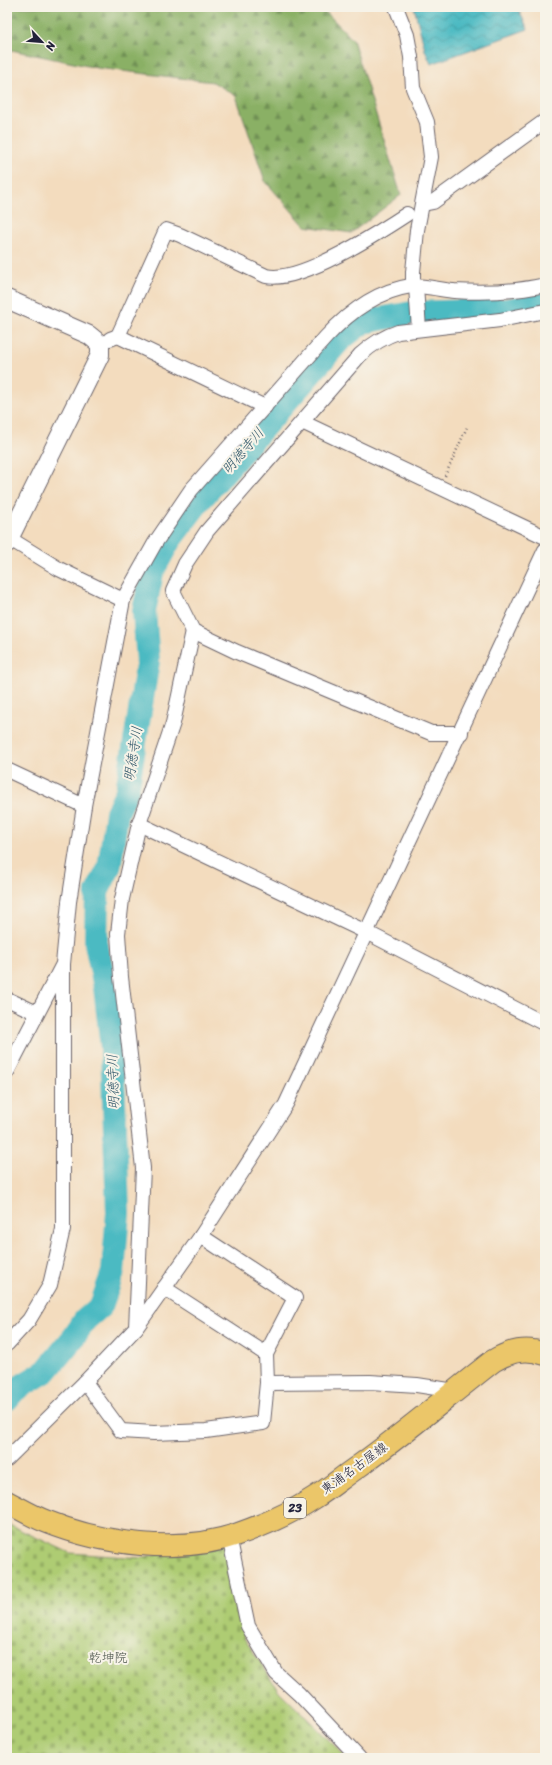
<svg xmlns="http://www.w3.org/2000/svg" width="552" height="1765" font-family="Sriracha,'Klee One',sans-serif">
  <defs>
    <pattern id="forest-firs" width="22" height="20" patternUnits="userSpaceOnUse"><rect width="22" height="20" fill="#8ab065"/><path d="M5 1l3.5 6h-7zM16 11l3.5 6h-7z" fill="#708f54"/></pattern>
    <pattern id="cemetery-stones" width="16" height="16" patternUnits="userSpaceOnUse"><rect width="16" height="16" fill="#aecc73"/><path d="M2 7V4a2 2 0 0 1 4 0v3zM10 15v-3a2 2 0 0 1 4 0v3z" fill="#95af64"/></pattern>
    <pattern id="water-waves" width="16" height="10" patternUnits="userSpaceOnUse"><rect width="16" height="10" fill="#4bbac2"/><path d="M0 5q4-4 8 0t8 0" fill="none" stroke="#3e979f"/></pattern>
  </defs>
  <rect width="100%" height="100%" fill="#f7f3e8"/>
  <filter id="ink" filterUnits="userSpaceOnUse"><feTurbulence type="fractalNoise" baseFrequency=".025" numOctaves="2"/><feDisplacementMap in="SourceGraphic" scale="8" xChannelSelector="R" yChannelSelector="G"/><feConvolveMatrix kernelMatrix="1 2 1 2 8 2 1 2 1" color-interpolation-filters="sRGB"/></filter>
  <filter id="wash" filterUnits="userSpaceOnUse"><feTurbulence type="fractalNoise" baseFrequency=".012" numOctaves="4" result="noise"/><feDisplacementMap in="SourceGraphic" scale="16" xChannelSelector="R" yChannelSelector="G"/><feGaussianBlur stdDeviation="0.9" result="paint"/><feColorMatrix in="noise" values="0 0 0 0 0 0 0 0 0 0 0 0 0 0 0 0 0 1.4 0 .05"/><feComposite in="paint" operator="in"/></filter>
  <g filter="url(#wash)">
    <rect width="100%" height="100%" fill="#f3dcbe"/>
    <!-- forest -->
    <polygon fill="url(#forest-firs)" stroke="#566950" points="7,7 321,7 353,40 401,195 351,233 305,226 265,181 236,96 213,82 97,68 7,49"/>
    <!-- cemetery -->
    <polygon fill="url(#cemetery-stones)" stroke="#687757" points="7,1524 70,1553 141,1558 229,1536 244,1638 279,1691 347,1758 7,1758"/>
    <!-- water -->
    <polygon fill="url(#water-waves)" stroke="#366e7e" points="414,7 517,7 528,29 431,64 425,50"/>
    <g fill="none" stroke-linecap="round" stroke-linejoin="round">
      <!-- river -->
      <polyline stroke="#4bbac2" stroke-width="24" points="7,1399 15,1390 46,1371 74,1337 85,1320 101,1306 113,1272 118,1213 112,1047 105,987 96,943 97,892 109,868 117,813 127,791 148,661 144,611 152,572 169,541 200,500 340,340 363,322 412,313 505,310 545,304"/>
    </g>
  </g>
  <g filter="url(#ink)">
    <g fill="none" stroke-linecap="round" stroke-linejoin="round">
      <!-- minor casing -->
      <g stroke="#6b6369" stroke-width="16">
        <g id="minor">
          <polyline points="396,7 407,35 411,57 413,88 427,122 431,157 417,230 413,272 413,286"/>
          <polyline points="423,204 433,202 545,121"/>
          <polyline points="416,287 419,329"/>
          <path d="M118,336L166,230L180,235L266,276C300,284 378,233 407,214"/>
          <polyline points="110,339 118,336 265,407"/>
          <polyline points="302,422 545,537"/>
          <polyline points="7,537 59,569 123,600"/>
          <path d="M461,733H431L237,652L193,631L173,591L185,564L207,531L360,355C372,344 383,337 398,332L500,320L545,311"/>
          <polyline points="7,770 84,806"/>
          <polyline points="139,824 366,932 545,1024"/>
          <polyline points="7,999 37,1013"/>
          <polyline points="7,1072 62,966"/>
          <polyline points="201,1236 295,1298 266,1354 267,1383"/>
          <polyline points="164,1288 266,1354"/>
          <polyline points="136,1328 143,1168 121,977 118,934 122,899 139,824 173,723 193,631"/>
          <path d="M7,1344L29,1320L50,1285L63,1229V964L69,902L84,806L123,600L155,543L191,490L326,337C349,312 377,291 411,286C419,285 444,290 454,291C485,293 514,292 545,285"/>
          <polyline points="85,1382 121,1431 154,1433 206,1431 263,1423 267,1383 370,1382 417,1385 455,1391"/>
          <polyline points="7,1459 85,1382 136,1328 201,1236 286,1104 545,550"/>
          <polyline points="229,1536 248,1626 276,1673 299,1694 359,1758"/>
        </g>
      </g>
      <!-- tertiary casing -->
      <g stroke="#6b6369" stroke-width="20">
        <polyline id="tertiary" points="7,299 89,335 100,344 100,355 7,543"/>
      </g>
      <!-- primary casing -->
      <g stroke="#6b6369" stroke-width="24">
        <path id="primary" d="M7,1502C19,1508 32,1516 45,1521C102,1544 179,1555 238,1534C264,1525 291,1513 314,1498C330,1488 344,1476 359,1466C405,1433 448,1396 493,1361C510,1351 526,1347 545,1354"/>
      </g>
      <!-- path -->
      <polyline stroke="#6b6369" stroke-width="2.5" stroke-dasharray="1 3" stroke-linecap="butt" points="445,476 468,425"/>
      <!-- minor -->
      <use href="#minor" stroke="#fff" stroke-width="14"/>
      <!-- tertiary -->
      <use href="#tertiary" stroke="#fff" stroke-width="18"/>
      <!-- primary -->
      <use href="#primary" stroke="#ebc669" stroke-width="22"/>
    </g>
  </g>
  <g text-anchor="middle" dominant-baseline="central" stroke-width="4" stroke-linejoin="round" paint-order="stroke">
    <!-- shield labels -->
    <rect fill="#f7f3e8" stroke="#62616f" stroke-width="1" x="284" y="1498" width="22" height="20" rx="3"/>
    <g font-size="12" font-weight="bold" fill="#22223b">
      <text x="295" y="1508">23</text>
    </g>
    <!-- street labels -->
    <g font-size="13" fill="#22223b" stroke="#f7f3e8">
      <text transform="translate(354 1468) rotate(-36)">東浦名古屋線</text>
    </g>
    <!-- park labels -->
    <g font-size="13" fill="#4c554c" stroke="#f7f3e8">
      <text x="108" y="1657">乾坤院</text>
    </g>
    <!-- water labels -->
    <g font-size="14" font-style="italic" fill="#30576a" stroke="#f7f3e8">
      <text transform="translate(243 451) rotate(-49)">明徳寺川</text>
      <text transform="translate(133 754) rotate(-81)">明徳寺川</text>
      <text transform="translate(113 1082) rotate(-92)">明徳寺川</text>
    </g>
  </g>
  <!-- margin -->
  <rect width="552" height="1765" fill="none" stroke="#f7f3e8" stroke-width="24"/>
  <!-- north arrow -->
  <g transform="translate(42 42) rotate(116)" stroke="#f7f3e8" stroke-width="3" paint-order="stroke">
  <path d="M0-3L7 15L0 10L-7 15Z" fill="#22223b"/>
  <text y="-6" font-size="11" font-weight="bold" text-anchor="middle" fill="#22223b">N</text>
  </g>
</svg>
